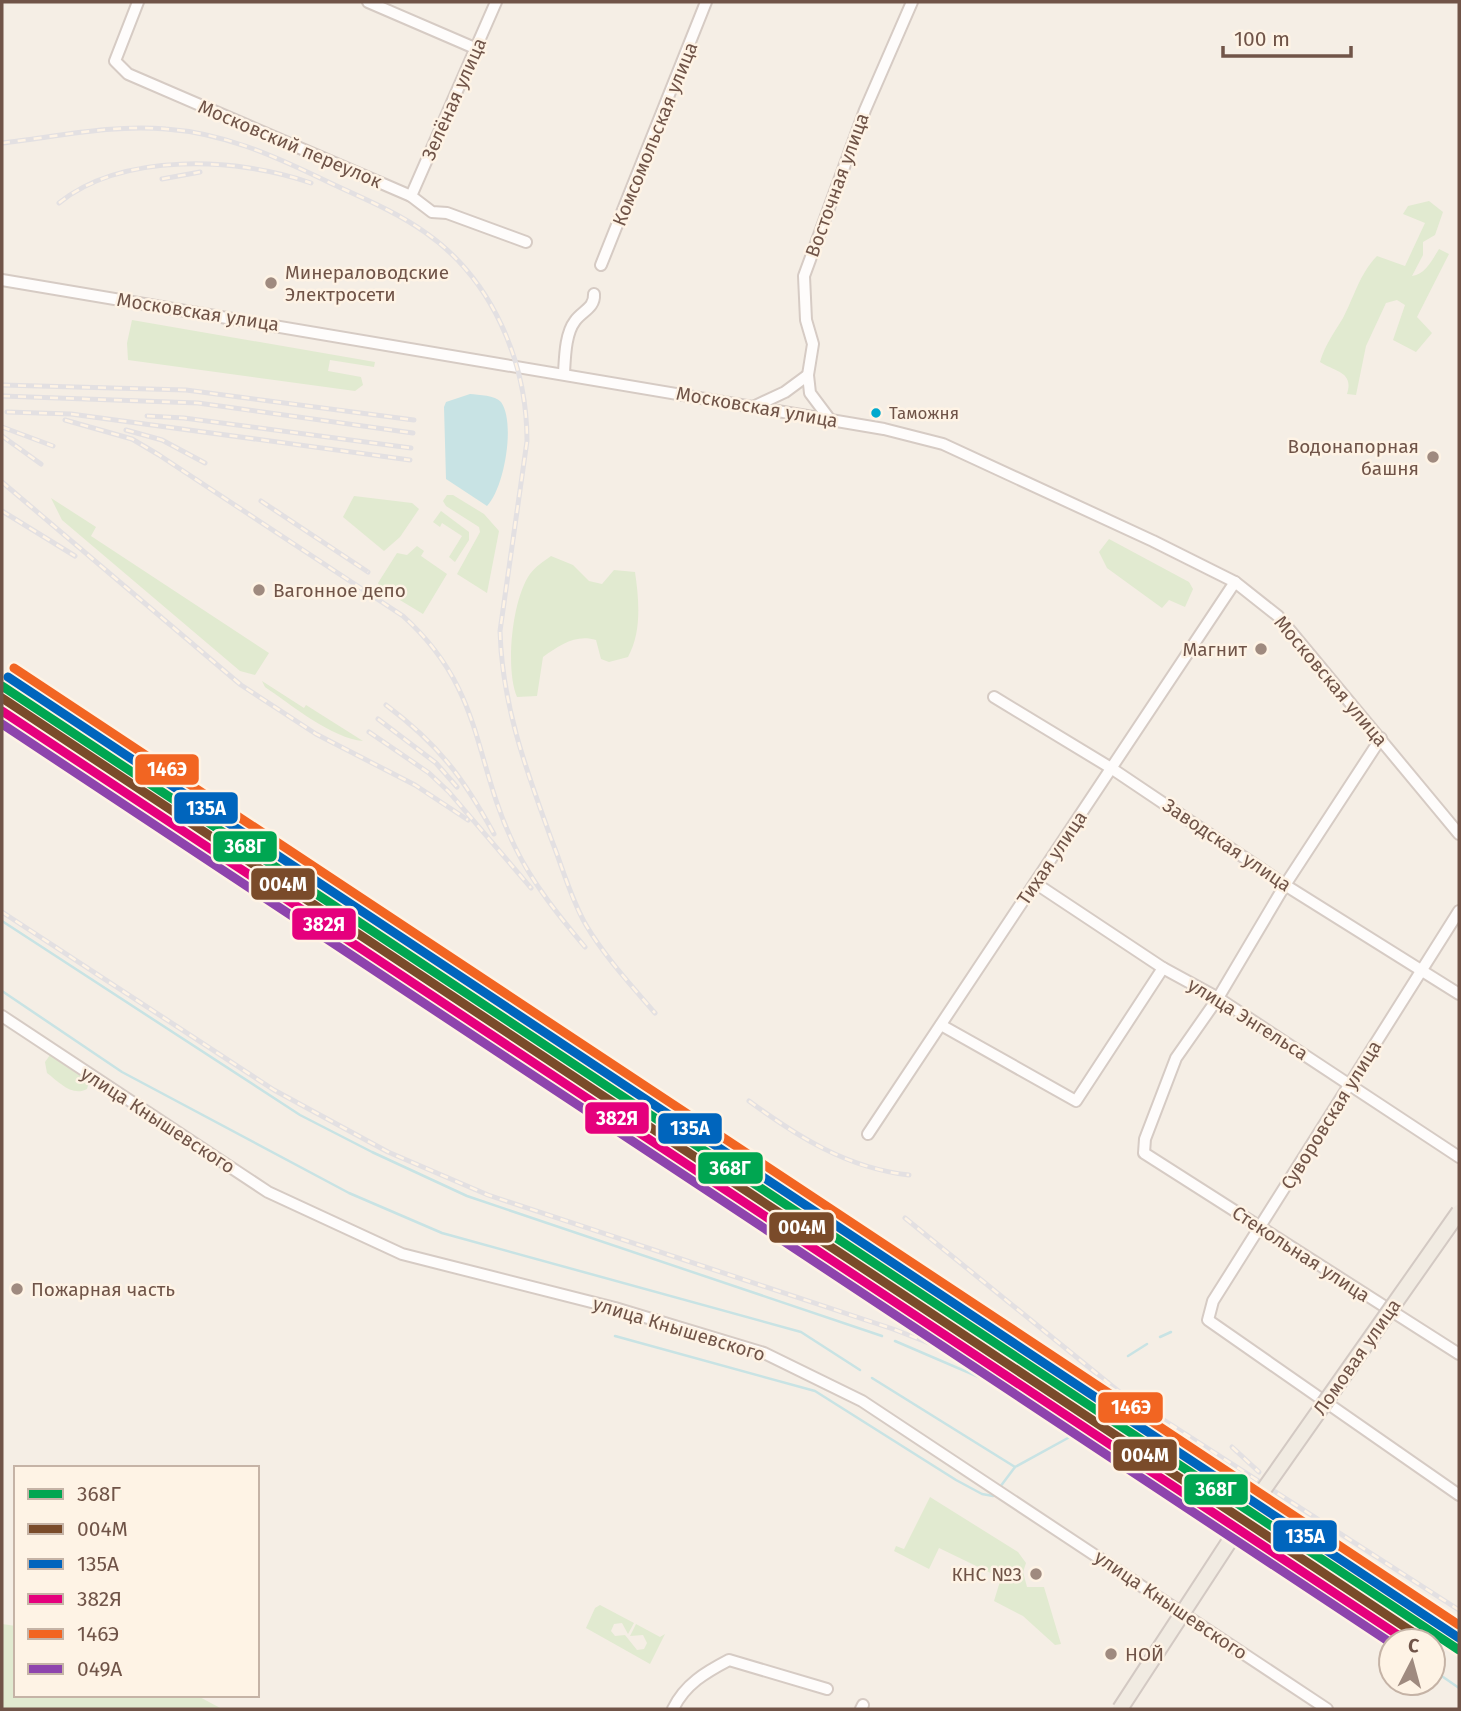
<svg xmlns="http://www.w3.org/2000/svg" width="1461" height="1711" font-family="'Fira Sans',sans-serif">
  <rect width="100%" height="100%" fill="#f5eee5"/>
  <!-- green -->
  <g fill="#e1ead0">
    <path d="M1429,201L1443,212L1435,235L1423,242V255L1412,276C1426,274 1432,260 1439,249L1449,254L1417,317L1432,333L1416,352L1393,340L1405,305L1397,300L1386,303L1366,346L1356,395L1347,394C1354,372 1336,372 1320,362C1325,345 1334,333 1343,318C1354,297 1360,273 1377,256L1405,266L1425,223L1403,214L1408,206Z"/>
    <polygon points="132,320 375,362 374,367 330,360 328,371 361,377 363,385 355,391 128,360 127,343"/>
    <polygon points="447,495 453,495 484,514 499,531 487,593 457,574 480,532 479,527 446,506 443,501"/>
    <polygon points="354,496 412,503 419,509 400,537 384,551 343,517"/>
    <polygon points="51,498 96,527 91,536 269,653 255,675 240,671 62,520"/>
    <polygon points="441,511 469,532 469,540 455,562 449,557 462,536 442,523 440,527 433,522"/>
    <polygon points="1109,539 1189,582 1193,589 1185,607 1169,600 1162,608 1107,568 1099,552"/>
    <polygon points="417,546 424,551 421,556 447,574 423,614 380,588 378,583 397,553 407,555"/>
    <path d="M551,556L573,565L589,581L602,584L614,570L635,572C639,599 642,632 628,657L609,662L601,659L596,640C576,634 560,645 543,657L537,696L517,697C505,669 512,599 530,574C535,567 544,561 551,556Z"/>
    <path d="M262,681L304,708L306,705L363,741C333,739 290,704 265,687Z"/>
    <path d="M50,1055L89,1082L87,1089C72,1097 59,1082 47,1073L45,1062Z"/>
    <polygon points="930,1497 1018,1552 1026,1563 1023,1572 1027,1587 1044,1587 1061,1644 1055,1645 1023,1616 994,1601 1001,1578 939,1548 929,1569 894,1551 896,1546 904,1549"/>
    <polygon points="600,1605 634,1623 628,1634 622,1623 614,1624 611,1631 615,1636 625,1635 637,1650 644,1649 647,1643 643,1635 630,1636 636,1624 660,1637 665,1634 650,1664 586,1628 595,1608"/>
    <polygon points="2,1624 16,1626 16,1695 196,1695 222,1709 2,1709"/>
  </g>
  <!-- water -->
  <path fill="#c8e3e4" d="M470,394C479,395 495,395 501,402C516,423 504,489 487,506L446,479L444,407L446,402Z"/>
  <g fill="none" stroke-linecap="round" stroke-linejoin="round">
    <!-- stream -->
    <g stroke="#c8e3e4" stroke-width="2.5">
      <polyline points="2,921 300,1115 372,1152 467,1196 882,1336"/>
      <polyline points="2,991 122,1072 349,1193 442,1233 801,1332 860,1370"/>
      <polyline points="615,1336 815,1391 956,1480 982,1494 993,1496 996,1492"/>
      <polyline points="1160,1337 1171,1332"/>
      <polyline points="895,1341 1044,1405 1077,1433 1015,1467 1000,1487"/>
      <polyline points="1128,1356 1147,1344"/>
      <polyline points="872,1378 1015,1467"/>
      <polyline points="1216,1510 1231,1530"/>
      <polyline points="1238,1538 1244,1546 1391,1642"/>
      <polyline points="1433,1670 1459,1688"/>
    </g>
    <!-- minor casing -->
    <g stroke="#d6cbc4" stroke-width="14">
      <g id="minor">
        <polyline points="138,2 115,61 128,74 411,196 432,212 447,213 526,242"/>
        <polyline points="368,2 477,49"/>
        <polyline points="411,196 496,2"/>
        <polyline points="601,265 706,2"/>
        <polyline points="2,280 884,429 943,444 1153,541 1235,582 1278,616 1459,834"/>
        <path d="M564,373C565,358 565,334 575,321C582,311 595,308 594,294"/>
        <polyline points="753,407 785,392 808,375"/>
        <polyline points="831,421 810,393 808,375 813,344 806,320 804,276 865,110 912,2"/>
        <polyline points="994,697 1111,768 1285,885 1459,994"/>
        <polyline points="1381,738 1285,885 1218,998 1176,1058 1145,1139 1144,1153 1459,1354"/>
        <polyline points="1035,883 1163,968 1218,998 1459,1157"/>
        <polyline points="1459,911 1213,1301 1208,1320 1459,1495"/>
        <polyline points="2,1016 268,1192 402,1254 615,1308 764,1353 862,1401 1327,1709"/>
        <polyline points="941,1025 1076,1101 1163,968"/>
        <polyline points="868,1134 1235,582"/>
        <path d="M673,1709C685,1684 706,1672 729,1660L827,1689"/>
        <polyline points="861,1709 863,1705"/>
      </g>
    </g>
    <!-- minor -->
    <use href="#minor" stroke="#fefcfb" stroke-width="10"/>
    <!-- rail casing -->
    <g stroke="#e3e0e2" stroke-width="5">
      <g id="rail">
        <path d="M2,143C55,137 113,124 166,129C223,133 272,155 322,179C357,196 394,210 426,233C492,279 527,362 527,441L500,631C502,706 527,772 552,841C563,869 571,899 586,925C605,957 631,985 655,1013"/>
        <polyline points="162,179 200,172"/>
        <path d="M59,203C122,152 237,157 311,183"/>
        <polyline points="2,385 186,390 414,420"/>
        <polyline points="2,396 198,403 413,433"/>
        <polyline points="7,412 71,414 410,460"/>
        <polyline points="147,416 184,418 411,448"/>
        <path d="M65,420L132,439L159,455L403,616C485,690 472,759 515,847C533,884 559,916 585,947"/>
        <polyline points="2,427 53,446"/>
        <polyline points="126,430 162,440 205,463"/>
        <polyline points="2,436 41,464"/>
        <polyline points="2,482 241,685 316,734 415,785 468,820"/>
        <polyline points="261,501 368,572"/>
        <polyline points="2,511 75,556"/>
        <path d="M386,705C438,744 463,777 494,834"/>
        <polyline points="378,719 436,763 457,787"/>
        <polyline points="369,732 429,773 449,792 531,888"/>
        <polyline points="2,912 274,1090 388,1152 488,1195 893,1329 983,1364 1063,1401 1208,1483"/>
        <path d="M749,1101C798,1137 847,1168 909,1175"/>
        <polyline points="905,1218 1117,1390 1459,1610"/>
        <polyline points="1232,1447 1259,1472"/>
      </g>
    </g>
    <!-- rail -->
    <use href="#rail" stroke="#fef3e5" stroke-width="2.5" stroke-dasharray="8" stroke-linecap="butt"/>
    <!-- major-bridge casing -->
    <g stroke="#d3c9c3" stroke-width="18" stroke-linecap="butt">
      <polyline id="major-bridge" points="1120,1709 1255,1502 1459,1212"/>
    </g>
    <!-- major-bridge -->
    <use href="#major-bridge" stroke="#f1ebe2" stroke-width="14"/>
    <!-- rail-1 casing -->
    <g stroke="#fef3e5" stroke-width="14">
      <polyline id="rail-1" points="2,686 1459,1650"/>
    </g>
    <!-- rail-2 casing -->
    <g stroke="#fef3e5" stroke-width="14">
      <polyline id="rail-2" points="2,698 1426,1641"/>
    </g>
    <!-- rail-3 casing -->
    <g stroke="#fef3e5" stroke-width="14">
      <polyline id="rail-3" points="8,677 1459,1638"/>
    </g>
    <!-- rail-4 casing -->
    <g stroke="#fef3e5" stroke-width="14">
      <polyline id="rail-4" points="2,711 1407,1641"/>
    </g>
    <!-- rail-5 casing -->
    <g stroke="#fef3e5" stroke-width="14">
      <polyline id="rail-5" points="14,668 1459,1625"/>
    </g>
    <!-- rail-6 casing -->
    <g stroke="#fef3e5" stroke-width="14">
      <polyline id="rail-6" points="2,724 1391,1643"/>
    </g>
    <!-- rail-1 -->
    <use href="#rail-1" stroke="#00a651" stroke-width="9"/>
    <!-- rail-2 -->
    <use href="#rail-2" stroke="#7a4b2a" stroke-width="9"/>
    <!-- rail-3 -->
    <use href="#rail-3" stroke="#0065bd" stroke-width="9"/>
    <!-- rail-4 -->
    <use href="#rail-4" stroke="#e5007d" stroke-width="9"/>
    <!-- rail-5 -->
    <use href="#rail-5" stroke="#f26522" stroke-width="9"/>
    <!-- rail-6 -->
    <use href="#rail-6" stroke="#8e44ad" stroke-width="9"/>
  </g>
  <!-- markers -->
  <g fill="#9f8a7f" stroke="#fef3e5" stroke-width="2.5">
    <circle cx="271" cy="283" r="7"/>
    <circle cx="1433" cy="457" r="7"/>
    <circle cx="259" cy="590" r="7"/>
    <circle cx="1261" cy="649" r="7"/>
    <circle cx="17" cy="1289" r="7"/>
    <circle cx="1036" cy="1574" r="7"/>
    <circle cx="1111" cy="1654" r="7"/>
  </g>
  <circle fill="#00a9ce" stroke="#fef3e5" stroke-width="2.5" cx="876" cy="413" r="6"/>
  <g text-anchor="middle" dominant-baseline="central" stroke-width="5" stroke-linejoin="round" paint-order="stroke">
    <!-- bus labels -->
    <g font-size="17" fill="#705448" stroke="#fef3e5" text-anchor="start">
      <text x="889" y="413">Таможня</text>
    </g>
    <!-- street labels -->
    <g font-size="19" fill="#705448" stroke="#fef3e5">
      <text transform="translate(454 99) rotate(-66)">Зелёная улица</text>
      <text transform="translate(655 134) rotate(-68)">Комсомольская улица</text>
      <text transform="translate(290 144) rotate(23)">Московский переулок</text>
      <text transform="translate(837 185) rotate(-70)">Восточная улица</text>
      <text transform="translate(198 312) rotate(9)">Московская улица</text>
      <text transform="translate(757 407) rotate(10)">Московская улица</text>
      <text transform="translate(1331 681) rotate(50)">Московская улица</text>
      <text transform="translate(1227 845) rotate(34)">Заводская улица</text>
      <text transform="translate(1052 858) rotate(-56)">Тихая улица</text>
      <text transform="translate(1248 1019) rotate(32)">улица Энгельса</text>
      <text transform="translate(1331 1115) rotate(-58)">Суворовская улица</text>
      <text transform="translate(158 1120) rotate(33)">улица Кнышевского</text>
      <text transform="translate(1301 1254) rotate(33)">Стекольная улица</text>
      <text transform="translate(679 1329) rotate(17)">улица Кнышевского</text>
      <text transform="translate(1357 1357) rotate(-55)">Ломовая улица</text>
      <text transform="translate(1171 1605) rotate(34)">улица Кнышевского</text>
    </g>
    <!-- poi labels -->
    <g font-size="19" fill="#705448" stroke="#fef3e5" text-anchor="start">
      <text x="285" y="272">Минераловодские<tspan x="285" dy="22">Электросети</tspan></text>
      <text x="1419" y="446" text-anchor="end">Водонапорная<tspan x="1419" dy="22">башня</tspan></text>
      <text x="273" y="590">Вагонное депо</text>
      <text x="1247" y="649" text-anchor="end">Магнит</text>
      <text x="31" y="1289">Пожарная часть</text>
      <text x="1022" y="1574" text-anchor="end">КНС №3</text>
      <text x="1125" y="1654">НОЙ</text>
    </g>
  </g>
  <g stroke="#fef3e5" stroke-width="2.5">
    <rect x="134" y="753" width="66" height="33" rx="7" fill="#f26522"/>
    <rect x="173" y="791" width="66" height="34" rx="7" fill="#0065bd"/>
    <rect x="212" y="830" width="66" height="33" rx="7" fill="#00a651"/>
    <rect x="250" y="867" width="66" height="34" rx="7" fill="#7a4b2a"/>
    <rect x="291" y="907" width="66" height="34" rx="7" fill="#e5007d"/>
    <rect x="584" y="1101" width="66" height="34" rx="7" fill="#e5007d"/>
    <rect x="657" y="1112" width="66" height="33" rx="7" fill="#0065bd"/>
    <rect x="697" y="1151" width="67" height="34" rx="7" fill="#00a651"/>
    <rect x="768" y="1211" width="67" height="33" rx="7" fill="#7a4b2a"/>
    <rect x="1097" y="1391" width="67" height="33" rx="7" fill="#f26522"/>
    <rect x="1112" y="1438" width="66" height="34" rx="7" fill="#7a4b2a"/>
    <rect x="1183" y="1473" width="66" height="33" rx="7" fill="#00a651"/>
    <rect x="1272" y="1519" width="66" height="34" rx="7" fill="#0065bd"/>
  </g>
  <g font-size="19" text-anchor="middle" font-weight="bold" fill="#fff">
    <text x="167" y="776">146Э</text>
    <text x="206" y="815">135А</text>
    <text x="245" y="853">368Г</text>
    <text x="283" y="891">004М</text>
    <text x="324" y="931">382Я</text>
    <text x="617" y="1125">382Я</text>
    <text x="690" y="1135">135А</text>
    <text x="730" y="1175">368Г</text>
    <text x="802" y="1234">004М</text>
    <text x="1131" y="1414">146Э</text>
    <text x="1145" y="1462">004М</text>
    <text x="1216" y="1496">368Г</text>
    <text x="1305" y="1543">135А</text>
  </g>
  <!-- border -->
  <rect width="1461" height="1711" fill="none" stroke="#705448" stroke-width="7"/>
  <!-- legend -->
  <rect x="14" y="1466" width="245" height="231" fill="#fef3e5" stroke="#c5b3a6" stroke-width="2"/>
  <rect x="28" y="1489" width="35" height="10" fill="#00a651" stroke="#c5b3a6" stroke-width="2"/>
  <text x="77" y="1501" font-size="21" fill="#705448">368Г</text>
  <rect x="28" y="1524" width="35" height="10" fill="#7a4b2a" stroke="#c5b3a6" stroke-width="2"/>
  <text x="77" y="1536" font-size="21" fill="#705448">004М</text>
  <rect x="28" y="1559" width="35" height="10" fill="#0065bd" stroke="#c5b3a6" stroke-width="2"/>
  <text x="77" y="1571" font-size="21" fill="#705448">135А</text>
  <rect x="28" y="1594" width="35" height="10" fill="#e5007d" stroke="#c5b3a6" stroke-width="2"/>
  <text x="77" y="1606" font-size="21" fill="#705448">382Я</text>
  <rect x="28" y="1629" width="35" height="10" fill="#f26522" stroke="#c5b3a6" stroke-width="2"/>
  <text x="77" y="1641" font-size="21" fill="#705448">146Э</text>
  <rect x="28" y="1664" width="35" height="10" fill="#8e44ad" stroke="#c5b3a6" stroke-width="2"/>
  <text x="77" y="1676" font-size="21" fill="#705448">049А</text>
  <!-- north arrow -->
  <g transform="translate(1412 1662) rotate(6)"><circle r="33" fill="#fef3e5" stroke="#c5b3a6" stroke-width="2"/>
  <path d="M0-5L12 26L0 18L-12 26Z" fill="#9f8a7f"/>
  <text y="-10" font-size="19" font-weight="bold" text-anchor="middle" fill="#705448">С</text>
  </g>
  <!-- scale -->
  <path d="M1223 46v10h128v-10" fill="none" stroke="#705448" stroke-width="3.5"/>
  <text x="1234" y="46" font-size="21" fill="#705448" stroke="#fef3e5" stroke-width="5" paint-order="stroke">100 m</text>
</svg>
